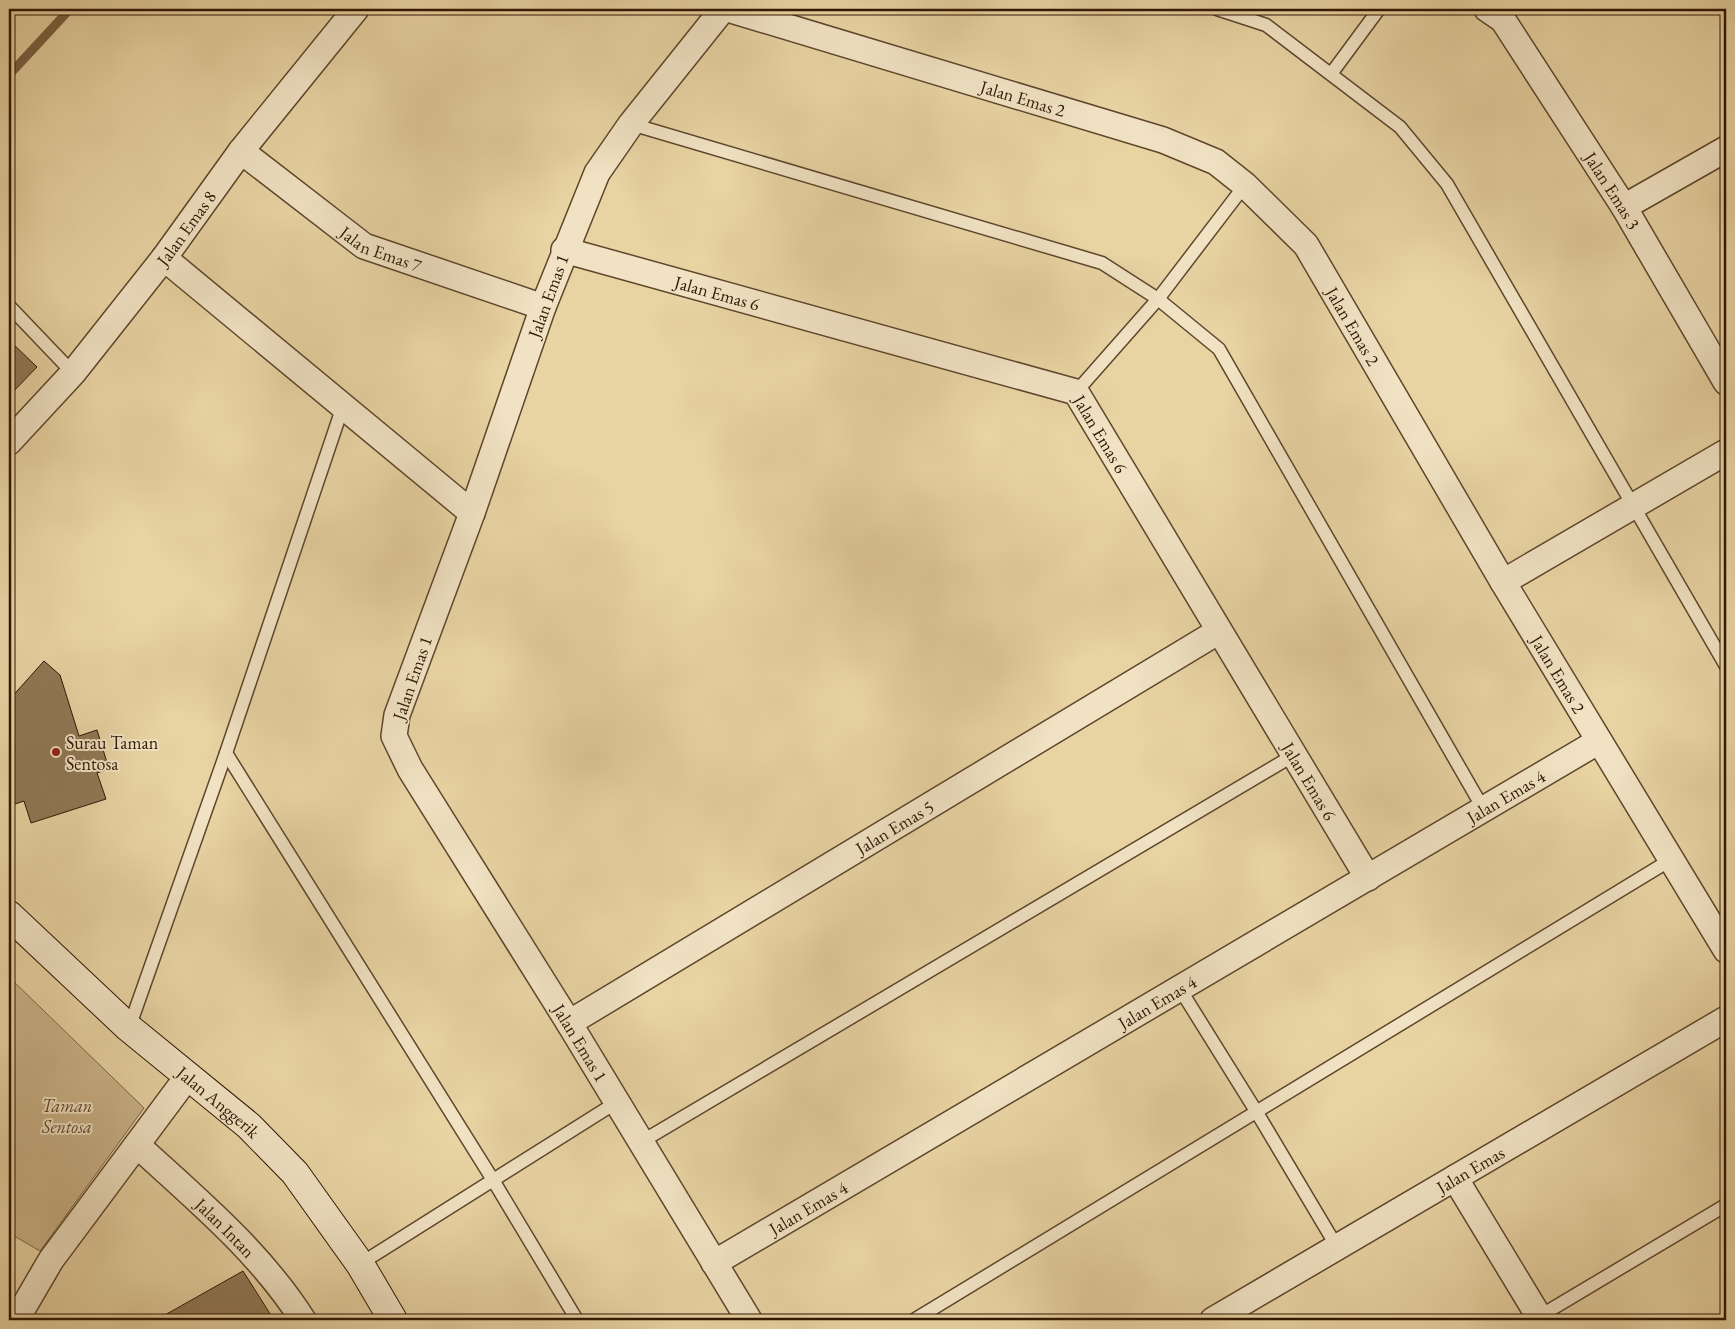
<svg xmlns="http://www.w3.org/2000/svg" width="1735" height="1329" font-family="'EB Garamond',serif">
  <rect width="100%" height="100%" fill="#e8d3a3"/>
  <filter id="stains"><feTurbulence type="fractalNoise" baseFrequency=".004" numOctaves="4"/><feColorMatrix values="0 0 0 0 .2 0 0 0 0 .09 0 0 0 0 .02 0 0 0 .5 -.17"/></filter>
  <radialGradient id="worn" r=".72"><stop offset=".6" stop-color="#630" stop-opacity="0"/><stop offset="1" stop-color="#630" stop-opacity=".3"/></radialGradient>
  <!-- green -->
  <polygon fill="#c9b388" stroke="#7c6546" points="9,977 144,1108 40,1251 9,1233"/>
  <g fill="none" stroke-linecap="round" stroke-linejoin="round">
    <!-- stream -->
    <polyline stroke="#796143" stroke-width="9" points="9,75 70,9"/>
  </g>
  <!-- building -->
  <g fill="#907956" stroke="#301703">
    <polygon points="9,340 37,367 9,396"/>
    <polygon points="44,661 60,675 79,736 97,730 109,769 97,773 106,799 31,823 24,801 9,806 9,700"/>
    <polygon points="243,1271 274,1320 156,1320"/>
  </g>
  <g fill="none" stroke-linecap="round" stroke-linejoin="round">
    <!-- lane casing -->
    <g stroke="#5e462b" stroke-width="15">
      <g id="lane">
        <polyline points="1217,9 1266,25 1400,127 1447,184 1726,666"/>
        <polyline points="1331,74 1379,9"/>
        <polyline points="631,124 1102,263 1158,299 1219,349 1484,810"/>
        <polyline points="9,306 73,373"/>
        <polyline points="1076,392 1158,299 1245,185"/>
        <polyline points="226,753 493,1180 577,1320"/>
        <polyline points="1180,989 1256,1111 1337,1247"/>
        <polyline points="129,1028 226,753 343,406"/>
        <polyline points="641,1142 1294,755"/>
        <polyline points="360,1264 617,1102"/>
        <polyline points="1535,1319 1726,1205"/>
        <polyline points="914,1320 1672,859"/>
      </g>
    </g>
    <!-- street casing -->
    <g stroke="#5e462b" stroke-width="28">
      <g id="street">
        <path id="s1" d="M723,9L631,124L597,173L543,307L472,513L397,715L394,736L410,769L569,1023L749,1320"/>
        <path id="s2" d="M728,9L1163,140L1216,162L1245,185L1306,245L1503,582L1726,950"/>
        <path id="s3" d="M1487,9L1503,20L1624,207L1726,382"/>
        <path id="s4" d="M241,151L364,246L543,307"/>
        <polyline points="1624,207 1726,149"/>
        <path id="s5" d="M564,250L1076,392L1368,878"/>
        <polyline points="164,258 472,513"/>
        <path id="s6" d="M9,442L73,373L164,258L241,151L356,9"/>
        <polyline points="1503,582 1726,452"/>
        <path id="s7" d="M569,1023L1219,631"/>
        <path id="s8" d="M137,1145C196,1199 260,1252 303,1320"/>
        <polyline points="1455,1178 1541,1320"/>
        <path id="s9" d="M714,1263L1599,741"/>
        <polyline points="16,1320 51,1260 188,1076"/>
        <path id="s10" d="M1213,1320L1726,1019"/>
      </g>
    </g>
    <!-- secondary casing -->
    <g stroke="#301703" stroke-width="30">
      <g id="secondary">
        <path id="s11" d="M9,915L129,1028L249,1126L295,1173L360,1264L393,1320"/>
      </g>
    </g>
    <!-- lane -->
    <use href="#lane" stroke="#f0e2c3" stroke-width="12"/>
    <!-- street -->
    <use href="#street" stroke="#f0e2c3" stroke-width="25"/>
    <!-- secondary -->
    <use href="#secondary" stroke="#f0e2c3" stroke-width="28"/>
  </g>
  <!-- markers -->
  <circle fill="#8f2418" stroke="#f0e2c3" stroke-width="2" cx="56" cy="752" r="5"/>
  <g text-anchor="middle" dominant-baseline="central" stroke-width="4" stroke-linejoin="round" paint-order="stroke">
    <!-- street labels -->
    <g font-size="18" fill="#301703" stroke="#f0e2c3">
      <text stroke="none"><textPath href="#s2" startOffset="308">Jalan Emas 2</textPath></text>
      <text stroke="none"><textPath href="#s3" startOffset="222">Jalan Emas 3</textPath></text>
      <text stroke="none"><textPath href="#s6" startOffset="278">Jalan Emas 8</textPath></text>
      <text stroke="none"><textPath href="#s4" startOffset="172">Jalan Emas 7</textPath></text>
      <text stroke="none"><textPath href="#s5" startOffset="159">Jalan Emas 6</textPath></text>
      <text transform="translate(548 296) rotate(-70)">Jalan Emas 1</text>
      <text stroke="none"><textPath href="#s2" startOffset="728">Jalan Emas 2</textPath></text>
      <text stroke="none"><textPath href="#s5" startOffset="580">Jalan Emas 6</textPath></text>
      <text stroke="none"><textPath href="#s2" startOffset="1132">Jalan Emas 2</textPath></text>
      <text transform="translate(412 678) rotate(-71)">Jalan Emas 1</text>
      <text stroke="none"><textPath href="#s5" startOffset="985">Jalan Emas 6</textPath></text>
      <text stroke="none"><textPath href="#s9" startOffset="919">Jalan Emas 4</textPath></text>
      <text stroke="none"><textPath href="#s7" startOffset="380">Jalan Emas 5</textPath></text>
      <text stroke="none"><textPath href="#s9" startOffset="514">Jalan Emas 4</textPath></text>
      <text stroke="none"><textPath href="#s1" startOffset="1165">Jalan Emas 1</textPath></text>
      <text stroke="none"><textPath href="#s11" startOffset="281">Jalan Anggerik</textPath></text>
      <text stroke="none"><textPath href="#s10" startOffset="298">Jalan Emas</textPath></text>
      <text stroke="none"><textPath href="#s9" startOffset="109">Jalan Emas 4</textPath></text>
      <text stroke="none"><textPath href="#s8" startOffset="121">Jalan Intan</textPath></text>
    </g>
    <!-- poi labels -->
    <g font-size="18" fill="#301703" stroke="#f0e2c3" text-anchor="start">
      <text x="66" y="742">Surau Taman<tspan x="66" dy="21">Sentosa</tspan></text>
    </g>
    <!-- park labels -->
    <g font-size="18" font-style="italic" fill="#5e462b" stroke="#f0e2c3">
      <text x="67" y="1105">Taman<tspan x="67" dy="21">Sentosa</tspan></text>
    </g>
  </g>
  <!-- margin -->
  <rect width="1735" height="1329" fill="none" stroke="#e8d3a3" stroke-width="30"/>
  <rect x="10" y="10" width="1715" height="1309" fill="none" stroke="#301703" stroke-width="2.5"/>
  <rect x="15" y="15" width="1705" height="1299" fill="none" stroke="#301703"/>
  <rect width="100%" height="100%" filter="url(#stains)"/>
  <rect width="100%" height="100%" fill="url(#worn)"/>
</svg>
